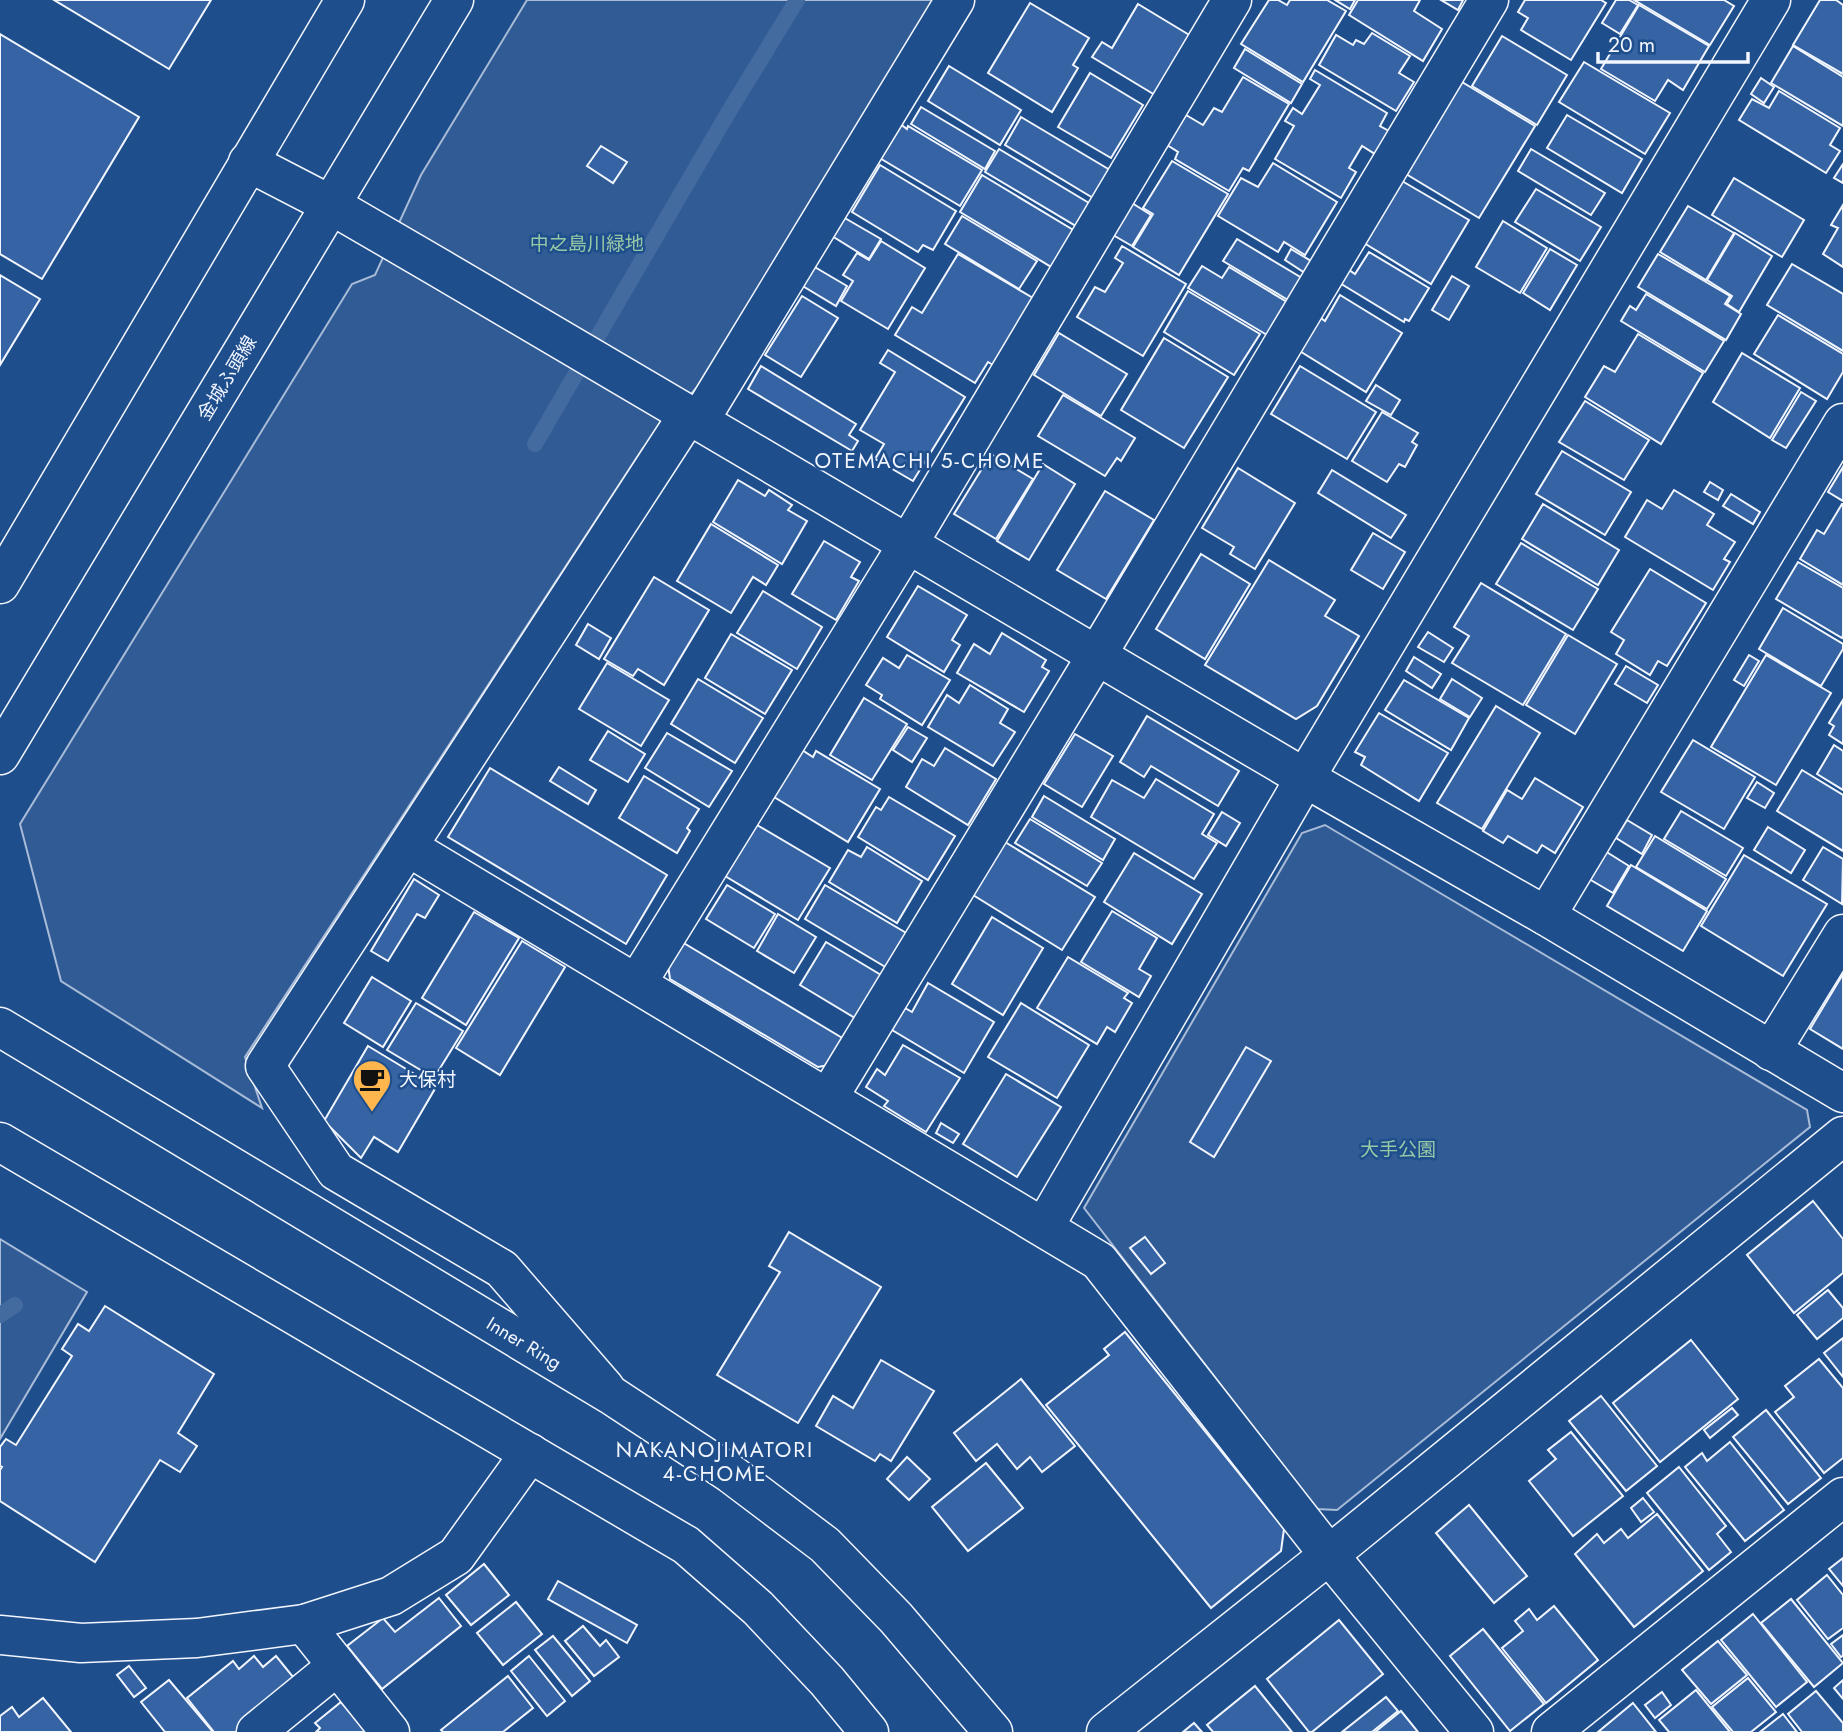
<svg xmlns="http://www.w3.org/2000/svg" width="1843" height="1732" font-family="Jost,'Noto Sans JP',sans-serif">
  <rect width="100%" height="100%" fill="#1f4e8c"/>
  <!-- built -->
  <g fill="#305b95" stroke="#a8bbd7" stroke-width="2">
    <polygon points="527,0 939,0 729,351 643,448 245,1057 262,1108 61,981 20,824 352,284 375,275 421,175"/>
    <polygon points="1325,825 1807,1110 1810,1127 1337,1510 1317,1509 1084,1208 1302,833"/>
    <polygon points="0,1239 87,1292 0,1439"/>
  </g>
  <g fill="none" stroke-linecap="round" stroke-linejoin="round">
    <!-- stream -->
    <g stroke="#446ba0" stroke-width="16">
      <polyline points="535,444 728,113 797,0"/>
      <polyline points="0,1315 15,1305"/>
    </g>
  </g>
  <!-- building -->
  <g fill="#3563a3" stroke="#f2f6ff" stroke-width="2">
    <polygon points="54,0 211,0 169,69"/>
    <polygon points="1269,0 1278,0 1287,5 1290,0 1327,0 1346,11 1303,82 1241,44"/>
    <polygon points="1335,0 1355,0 1350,9"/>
    <polygon points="1358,0 1420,0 1414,11 1442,29 1423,61 1349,15"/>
    <polygon points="1441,0 1463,0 1458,10"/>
    <polygon points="1525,0 1601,0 1606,3 1571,60 1521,30 1528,18 1518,12"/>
    <polygon points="1616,0 1629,0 1638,5 1620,34 1602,23"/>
    <polygon points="1634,0 1724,0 1734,6 1710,45"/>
    <polygon points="1820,0 1836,0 1843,5 1843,74 1793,45"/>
    <polygon points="1030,3 1089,38 1073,65 1078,68 1052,112 988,73"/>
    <polygon points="1138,4 1191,36 1155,95 1092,57 1102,42 1112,48"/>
    <polygon points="1639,5 1709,46 1683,90 1668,80 1655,101 1601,69"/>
    <polygon points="1372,33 1410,56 1399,73 1414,82 1396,111 1319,65 1336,35 1353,45 1356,40 1364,44"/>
    <polygon points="0,34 139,117 42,279 0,254"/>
    <polygon points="1502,36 1567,75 1537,125 1472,86"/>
    <polygon points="1793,46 1843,77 1843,126 1771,83"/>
    <polygon points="1245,49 1302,84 1291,103 1234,68"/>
    <polygon points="1584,62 1670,113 1645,154 1559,102"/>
    <polygon points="949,66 1021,110 1000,145 928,101"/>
    <polygon points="1315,70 1387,113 1380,126 1389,131 1375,154 1362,146 1349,168 1356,172 1341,198 1275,159 1294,126 1285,121 1293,108 1302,114 1320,85 1310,79"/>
    <polygon points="1090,73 1143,105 1111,158 1058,127"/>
    <polygon points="1243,77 1289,104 1249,171 1243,168 1229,191 1175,159 1178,152 1167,145 1186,115 1203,125 1214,108 1222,112"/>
    <polygon points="1761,78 1774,87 1764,103 1751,94"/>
    <polygon points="1462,82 1535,126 1479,218 1406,174"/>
    <polygon points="1779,91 1840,128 1830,145 1840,151 1826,173 1739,120 1752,99 1769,108"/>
    <polygon points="921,107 995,151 985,169 911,124"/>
    <polygon points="1567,115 1642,159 1622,193 1547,148"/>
    <polygon points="1021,117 1110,170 1093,198 1005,145"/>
    <polygon points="899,123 907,129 908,126 982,170 960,206 878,157"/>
    <polygon points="601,146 627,162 613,183 587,166"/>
    <polygon points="999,149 1089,203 1076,226 985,172"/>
    <polygon points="1531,149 1605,193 1591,215 1518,171"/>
    <polygon points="1172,161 1228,194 1179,275 1133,247 1153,214 1143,208"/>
    <polygon points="1273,163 1337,202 1305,255 1284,242 1278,252 1218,216 1241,178 1258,187"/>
    <polygon points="1843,164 1843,183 1834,178"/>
    <polygon points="880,165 956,211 933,250 923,245 918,252 852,212"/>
    <polygon points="982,175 1075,231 1053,268 960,212"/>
    <polygon points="1734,178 1804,220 1782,257 1712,215"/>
    <polygon points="1402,181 1469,220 1431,284 1364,243"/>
    <polygon points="1536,189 1601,227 1580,261 1515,222"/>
    <polygon points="1132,203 1151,215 1132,246 1113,235"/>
    <polygon points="1843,205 1843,267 1823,254 1838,228 1831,225"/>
    <polygon points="1688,206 1734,233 1706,280 1660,252"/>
    <polygon points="962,216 1037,261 1019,289 945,244"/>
    <polygon points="843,217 881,239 869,259 832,236"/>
    <polygon points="1503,221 1547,248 1520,293 1476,267"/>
    <polygon points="1735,233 1772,256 1739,312 1727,304 1732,296 1707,280"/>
    <polygon points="1237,239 1302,278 1288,300 1223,261"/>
    <polygon points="881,241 925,268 888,329 841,301 853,281 843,275 857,253 869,260"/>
    <polygon points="1122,246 1186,284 1143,356 1077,317 1095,287 1105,292 1123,263 1115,258"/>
    <polygon points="1291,249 1311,261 1305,273 1285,260"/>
    <polygon points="1550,249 1577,265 1550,310 1523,293"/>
    <polygon points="1369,252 1429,288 1409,321 1405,319 1404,322 1338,282 1346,268 1355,274"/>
    <polygon points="958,254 1033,298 993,365 988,362 975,383 895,335 912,307 922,313"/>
    <polygon points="1658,254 1730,296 1725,304 1741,314 1726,340 1638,287"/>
    <polygon points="1792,264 1843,294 1843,351 1767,305"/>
    <polygon points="813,266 847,286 836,306 801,285"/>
    <polygon points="1202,266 1222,278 1229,267 1287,302 1267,335 1188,288"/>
    <polygon points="0,275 40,299 0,365"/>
    <polygon points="1452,276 1469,286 1449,320 1432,310"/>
    <polygon points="1188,291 1260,334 1234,375 1164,332"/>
    <polygon points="1646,294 1724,341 1705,372 1621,321 1630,306 1636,310"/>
    <polygon points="1340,295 1402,333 1366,392 1298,350 1318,316 1325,321"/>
    <polygon points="802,296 838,318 801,377 765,355"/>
    <polygon points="1778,315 1843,354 1843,372 1827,399 1754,354"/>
    <polygon points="1059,333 1127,374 1101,416 1034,375"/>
    <polygon points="1638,334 1703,373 1661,444 1585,397 1604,366 1615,372"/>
    <polygon points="1164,338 1228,377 1184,448 1121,410"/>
    <polygon points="888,350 965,397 913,481 875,459 884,444 860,430 895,372 880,363"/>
    <polygon points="1742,353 1800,388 1770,438 1713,402"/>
    <polygon points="761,366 856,424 849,435 858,441 852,451 748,389"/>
    <polygon points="1300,366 1376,412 1347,459 1271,414"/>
    <polygon points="1376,385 1400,400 1391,415 1366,401"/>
    <polygon points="1801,392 1816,401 1786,448 1772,440"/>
    <polygon points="1063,395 1135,438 1121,461 1117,458 1105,476 1038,436"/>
    <polygon points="1585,401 1649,440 1624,480 1559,442"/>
    <polygon points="1382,412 1418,433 1412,442 1417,445 1405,467 1399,464 1387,482 1352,461"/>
    <polygon points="1562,451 1631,492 1605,535 1536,494"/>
    <polygon points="991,454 1033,479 996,539 954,514"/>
    <polygon points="1043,464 1075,484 1029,560 997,541"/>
    <polygon points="1843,467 1843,501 1828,492"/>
    <polygon points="1238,468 1295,503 1255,569 1230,554 1234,547 1202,528"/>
    <polygon points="1332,470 1406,515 1391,538 1318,493"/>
    <polygon points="738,480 765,496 769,490 792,505 788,510 807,521 782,564 713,522"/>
    <polygon points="1710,482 1723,490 1718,500 1704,492"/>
    <polygon points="1674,490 1714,514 1707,525 1735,542 1724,559 1730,562 1713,590 1625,537 1647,500 1662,509"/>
    <polygon points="1105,491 1154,520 1106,599 1057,570"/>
    <polygon points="1731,494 1760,512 1753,524 1723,506"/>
    <polygon points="1543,504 1619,550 1598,585 1522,539"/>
    <polygon points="1842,504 1843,504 1843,585 1800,559 1817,530 1824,534"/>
    <polygon points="711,524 778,565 766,585 753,577 731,613 677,581"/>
    <polygon points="1373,533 1405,552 1383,589 1351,570"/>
    <polygon points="824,541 860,562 851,577 859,581 836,620 792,594"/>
    <polygon points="1521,543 1598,589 1573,630 1496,584"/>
    <polygon points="1201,554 1250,584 1205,659 1156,629"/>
    <polygon points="1269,560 1335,600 1325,616 1359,636 1317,706 1296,719 1205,665"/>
    <polygon points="1798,562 1843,588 1843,635 1842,638 1776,599"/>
    <polygon points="1650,569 1706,603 1667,666 1658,661 1650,675 1616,654 1624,640 1611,632"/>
    <polygon points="654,577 709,610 664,685 638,669 633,676 604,659"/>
    <polygon points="1481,583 1566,634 1523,705 1452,663 1469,636 1454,627"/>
    <polygon points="918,586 967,615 952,640 960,645 944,672 887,637"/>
    <polygon points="763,591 822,627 797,669 737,633"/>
    <polygon points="1783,608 1843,644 1843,649 1821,686 1759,649"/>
    <polygon points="588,624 611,638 599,659 576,645"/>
    <polygon points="1428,632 1453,648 1444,662 1418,647"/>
    <polygon points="1002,633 1046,660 1042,667 1049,671 1024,712 957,673 974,644 990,654"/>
    <polygon points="731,634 792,670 765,714 705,678"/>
    <polygon points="1568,635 1617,664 1575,734 1526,705"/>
    <polygon points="907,655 950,680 922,725 880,699 882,695 866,685 883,658 899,668"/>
    <polygon points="1749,655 1759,661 1744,686 1734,680"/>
    <polygon points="1766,655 1831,693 1776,785 1711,747"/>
    <polygon points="1414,657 1441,674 1432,688 1406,671"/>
    <polygon points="607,663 669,700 641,746 579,709"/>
    <polygon points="1626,666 1658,685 1647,703 1615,684"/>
    <polygon points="698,679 763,718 735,763 671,724"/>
    <polygon points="1452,679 1482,698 1470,717 1440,699"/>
    <polygon points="1404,680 1469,718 1451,750 1385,710"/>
    <polygon points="970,685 1008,709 1000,723 1015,732 993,766 928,727 947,695 959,703"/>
    <polygon points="864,698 907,724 872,780 830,755"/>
    <polygon points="1843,700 1843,744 1829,735 1834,726 1829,723"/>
    <polygon points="1496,706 1540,733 1482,829 1437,803"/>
    <polygon points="1379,713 1448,753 1419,801 1361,765 1365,757 1355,752"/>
    <polygon points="1147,716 1239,771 1218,806 1151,766 1144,777 1120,762"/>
    <polygon points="908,727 927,738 912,762 893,750"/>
    <polygon points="608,731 645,754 628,782 590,760"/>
    <polygon points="667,733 732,771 709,807 645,768"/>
    <polygon points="1075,734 1113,756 1082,807 1044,784"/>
    <polygon points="1693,740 1755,777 1724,829 1661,792"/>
    <polygon points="1834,745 1843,751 1843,790 1817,774"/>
    <polygon points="945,748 996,779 968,825 906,787 922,759 934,766"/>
    <polygon points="802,750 813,757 816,751 880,789 848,842 774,797"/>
    <polygon points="559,767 596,790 588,804 550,781"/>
    <polygon points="490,768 667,875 626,944 448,837"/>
    <polygon points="1802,770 1843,795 1843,851 1777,811"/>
    <polygon points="644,776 699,809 687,828 690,831 677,853 619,818"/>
    <polygon points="1535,778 1583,807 1555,853 1542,845 1537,853 1508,836 1503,843 1483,831 1507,790 1522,799"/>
    <polygon points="1156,779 1214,814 1202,834 1217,843 1194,879 1091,817 1112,780 1144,798"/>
    <polygon points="1757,782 1774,793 1765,808 1747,798"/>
    <polygon points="1044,796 1115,839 1103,860 1032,817"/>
    <polygon points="889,797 955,836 928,880 858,837 876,807 881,810"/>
    <polygon points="1681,811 1743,848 1726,876 1664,839"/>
    <polygon points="1222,812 1240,823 1226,846 1208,835"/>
    <polygon points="1030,819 1102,863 1087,886 1015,843"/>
    <polygon points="1627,820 1652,835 1642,854 1616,838"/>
    <polygon points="757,825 830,868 798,920 725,876"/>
    <polygon points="1768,827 1805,850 1791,873 1754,850"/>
    <polygon points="1655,836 1726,879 1707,909 1636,867"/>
    <polygon points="1005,842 1095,897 1062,950 973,895"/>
    <polygon points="867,847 922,881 897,923 829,882 848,850 861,857"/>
    <polygon points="1823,847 1843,859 1842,904 1803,880"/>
    <polygon points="1605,851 1629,866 1613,893 1589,879"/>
    <polygon points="1134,853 1202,894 1172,944 1104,902"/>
    <polygon points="1744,855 1827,904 1783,976 1701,926"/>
    <polygon points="1631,865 1707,911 1683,951 1607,906"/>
    <polygon points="414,879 439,895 425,918 417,914 388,961 371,951"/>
    <polygon points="727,885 775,914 754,948 706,919"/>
    <polygon points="825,885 908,934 887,968 805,919"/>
    <polygon points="1112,911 1157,938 1139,969 1151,976 1139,997 1081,962"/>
    <polygon points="474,912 519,938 466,1025 422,998"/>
    <polygon points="778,914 816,937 794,973 757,951"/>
    <polygon points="992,917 1043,948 1003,1015 952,984"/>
    <polygon points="522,941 565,967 500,1075 456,1048"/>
    <polygon points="682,942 844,1039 829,1065 818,1067 670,979 668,965"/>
    <polygon points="826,942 881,975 855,1018 800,985"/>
    <polygon points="1068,957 1128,993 1124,998 1132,1003 1115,1032 1107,1027 1097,1044 1037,1008"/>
    <polygon points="1843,974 1843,1049 1810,1029"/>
    <polygon points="372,977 411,1001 383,1047 344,1023"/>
    <polygon points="928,983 994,1022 964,1073 892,1030 905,1008 912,1012"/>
    <polygon points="416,1003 463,1031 434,1078 387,1050"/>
    <polygon points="1021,1003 1089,1045 1057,1098 988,1057"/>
    <polygon points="903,1045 960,1078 926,1132 884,1106 888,1101 866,1087 877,1069 885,1075"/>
    <polygon points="368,1046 436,1087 398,1152 374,1137 361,1158 324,1121"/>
    <polygon points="1246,1047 1271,1061 1214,1157 1190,1142"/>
    <polygon points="1006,1074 1061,1107 1017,1177 963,1144"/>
    <polygon points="941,1123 959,1134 953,1143 936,1133"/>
    <polygon points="1813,1201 1843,1239 1843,1273 1794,1313 1747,1255"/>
    <polygon points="789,1232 881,1287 798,1423 717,1375 780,1272 769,1266"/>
    <polygon points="1145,1237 1165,1263 1151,1274 1130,1248"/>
    <polygon points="1828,1290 1843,1308 1843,1318 1817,1339 1797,1315"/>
    <polygon points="105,1306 214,1374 178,1433 197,1446 180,1472 160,1460 95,1562 0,1501 0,1470 2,1467 0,1466 0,1447 6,1439 16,1445 72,1356 62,1349 78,1324 89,1331"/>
    <polygon points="1125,1332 1284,1529 1281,1551 1211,1608 1046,1405 1109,1355 1104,1349"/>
    <polygon points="1843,1338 1843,1377 1824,1353"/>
    <polygon points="1691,1340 1738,1399 1660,1462 1613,1403"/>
    <polygon points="1819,1359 1843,1388 1843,1458 1824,1473 1775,1412 1794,1397 1785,1386"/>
    <polygon points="881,1360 934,1391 891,1461 880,1454 875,1461 816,1426 833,1396 853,1408"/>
    <polygon points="1021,1379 1075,1446 1042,1472 1030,1457 1017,1469 997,1444 976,1461 954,1433"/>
    <polygon points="1601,1396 1657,1466 1626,1491 1569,1421"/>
    <polygon points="1732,1408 1738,1415 1710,1438 1704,1430"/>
    <polygon points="1766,1410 1821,1478 1788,1504 1733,1437"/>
    <polygon points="1571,1432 1623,1496 1573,1536 1529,1481 1556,1459 1548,1450"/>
    <polygon points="1730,1442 1784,1510 1745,1541 1685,1467 1702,1453 1707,1461"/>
    <polygon points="907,1457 930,1479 909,1500 887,1479"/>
    <polygon points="986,1463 1023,1508 968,1551 932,1507"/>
    <polygon points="1679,1467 1726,1526 1717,1534 1731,1552 1709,1570 1647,1493"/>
    <polygon points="1643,1498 1654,1512 1641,1522 1631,1508"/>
    <polygon points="1469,1505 1527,1576 1494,1603 1436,1533"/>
    <polygon points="1657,1514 1703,1571 1634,1627 1575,1554 1597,1534 1604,1543 1621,1529 1628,1538"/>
    <polygon points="1843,1558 1843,1586 1829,1569"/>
    <polygon points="484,1564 509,1595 471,1625 446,1595"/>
    <polygon points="1827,1575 1843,1595 1843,1628 1828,1639 1797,1600"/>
    <polygon points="558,1581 637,1625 627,1643 548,1599"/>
    <polygon points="439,1598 461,1626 382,1689 347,1646 383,1618 395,1632"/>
    <polygon points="1791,1599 1843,1663 1814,1687 1761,1623"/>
    <polygon points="516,1602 542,1634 503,1665 477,1633"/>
    <polygon points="1554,1606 1598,1660 1546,1703 1502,1648 1523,1631 1515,1621 1529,1609 1537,1620"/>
    <polygon points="1753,1614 1807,1682 1776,1707 1721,1640"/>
    <polygon points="1339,1620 1383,1674 1312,1732 1309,1732 1267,1679"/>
    <polygon points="583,1626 600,1646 606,1640 619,1657 594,1676 565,1641"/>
    <polygon points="1483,1629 1544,1704 1510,1731 1450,1656"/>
    <polygon points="1843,1635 1843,1656 1841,1657 1831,1644"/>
    <polygon points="553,1636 590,1681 572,1696 535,1650"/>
    <polygon points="1718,1641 1747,1675 1711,1704 1682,1670"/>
    <polygon points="254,1656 263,1667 276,1656 298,1683 237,1732 214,1732 187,1698 233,1661 239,1669"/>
    <polygon points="529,1656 565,1701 547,1716 511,1671"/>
    <polygon points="129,1666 146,1688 134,1697 117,1675"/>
    <polygon points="508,1676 533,1708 503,1732 443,1732 441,1730"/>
    <polygon points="1748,1678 1776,1712 1751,1732 1733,1732 1712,1707"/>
    <polygon points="169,1680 213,1732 165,1732 141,1702"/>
    <polygon points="1843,1680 1843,1699 1834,1688"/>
    <polygon points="1255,1686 1292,1732 1213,1732 1207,1725"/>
    <polygon points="1696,1690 1730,1732 1669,1732 1659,1720"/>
    <polygon points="1816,1691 1843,1723 1843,1732 1802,1732 1788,1714"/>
    <polygon points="1662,1692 1671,1705 1655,1718 1645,1705"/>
    <polygon points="1386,1697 1398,1711 1372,1732 1342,1732"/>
    <polygon points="43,1698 71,1732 0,1732 0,1716 12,1707 19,1717"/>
    <polygon points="341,1702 366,1732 316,1732 320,1728 315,1723"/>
    <polygon points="1633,1703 1656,1732 1598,1732"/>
    <polygon points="1401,1711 1418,1732 1375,1732"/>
    <polygon points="1783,1714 1797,1732 1760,1732"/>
    <polygon points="1194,1723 1202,1732 1183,1732"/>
  </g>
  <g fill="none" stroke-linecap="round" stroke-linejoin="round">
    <!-- minor casing -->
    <g stroke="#f2f6ff" stroke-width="41">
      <g id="minor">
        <polyline points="248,162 331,205 441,269 1305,778 1546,916 1843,1093"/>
        <polyline points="699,421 955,0"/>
        <polyline points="408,847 1099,1261 1329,1555 1474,1732"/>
        <polyline points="1546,916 1843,423"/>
        <polyline points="637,983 908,544 1232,0"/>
        <polyline points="1771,1051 1843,934"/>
        <polyline points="828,1098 1097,655 1489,0"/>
        <polyline points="1044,1227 1305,778 1771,0"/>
        <polyline points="605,1388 502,1269 336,1171 265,1066 688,415"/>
        <polyline points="304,1624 390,1732"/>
        <polyline points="0,1635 81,1643 197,1638 304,1624 391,1596 456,1556 530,1453"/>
        <polyline points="256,1732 337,1666"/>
        <polyline points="1106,1732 1329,1555 1843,1136"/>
        <polyline points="1551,1732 1843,1497"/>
      </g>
    </g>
    <!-- primary casing -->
    <g stroke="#f2f6ff" stroke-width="41">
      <g id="primary">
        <polyline points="0,584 345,0"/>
        <polyline points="0,755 454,0"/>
        <path id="s1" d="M0,1027L611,1395L731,1474L825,1545L896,1618L993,1732"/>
        <polyline points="0,1142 686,1545 758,1608 827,1681 869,1732"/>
      </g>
    </g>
    <!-- minor -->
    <use href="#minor" stroke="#1f4e8c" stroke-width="38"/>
    <!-- primary -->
    <use href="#primary" stroke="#1f4e8c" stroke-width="38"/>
  </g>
  <!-- icons -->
  <defs>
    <g id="cafe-pin" transform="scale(2.0125)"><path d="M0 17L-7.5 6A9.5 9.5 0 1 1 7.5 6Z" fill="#ffb74d" stroke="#1f4e8c"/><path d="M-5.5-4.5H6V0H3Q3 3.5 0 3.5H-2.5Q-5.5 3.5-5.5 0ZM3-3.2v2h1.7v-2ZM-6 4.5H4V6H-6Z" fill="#111"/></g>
  </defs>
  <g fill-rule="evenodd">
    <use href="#cafe-pin" x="372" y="1079"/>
  </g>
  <g text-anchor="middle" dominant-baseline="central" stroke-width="5" stroke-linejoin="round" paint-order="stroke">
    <!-- park labels -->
    <g font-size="19" fill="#97c8a6" stroke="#1f4e8c">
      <text x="587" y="243">中之島川緑地</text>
      <text x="1398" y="1149">大手公園</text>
    </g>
    <!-- street labels -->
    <g font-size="19" fill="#f2f6ff" stroke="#1f4e8c">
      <text transform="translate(227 378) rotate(-59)">金城ふ頭線</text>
      <text stroke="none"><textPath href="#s1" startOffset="612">Inner Ring</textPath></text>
    </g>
    <!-- poi labels -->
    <g font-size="19" fill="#f2f6ff" stroke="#1f4e8c" text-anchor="start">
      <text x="399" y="1079">大保村</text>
    </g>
    <!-- neighbourhood labels -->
    <g font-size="21" letter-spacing="2" fill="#f2f6ff" stroke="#1f4e8c">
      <text x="930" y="461">OTEMACHI 5-CHOME</text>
      <text x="715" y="1450">NAKANOJIMATORI<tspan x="715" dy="24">4-CHOME</tspan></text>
    </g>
  </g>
  <!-- scale -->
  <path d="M1598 52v10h150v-10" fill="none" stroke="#f2f6ff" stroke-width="3.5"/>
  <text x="1608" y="52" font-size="21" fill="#f2f6ff" stroke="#1f4e8c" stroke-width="5" paint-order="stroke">20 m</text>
</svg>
